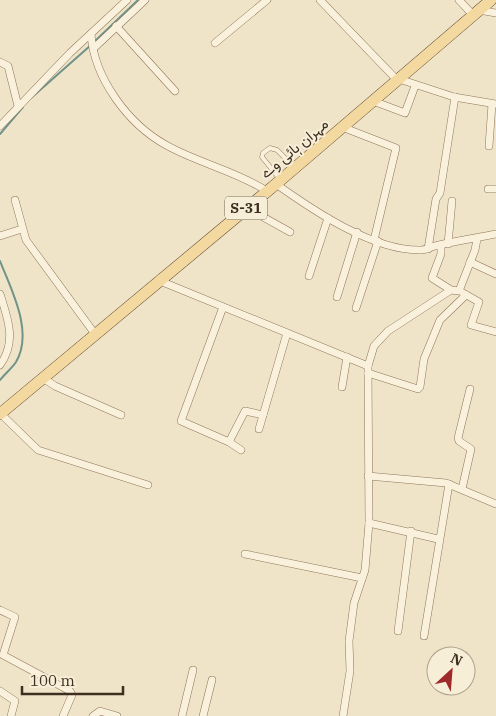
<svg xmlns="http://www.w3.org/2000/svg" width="496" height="716" font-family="'IBM Plex Serif',Vazirmatn,serif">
  <rect width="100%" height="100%" fill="#f0e4c8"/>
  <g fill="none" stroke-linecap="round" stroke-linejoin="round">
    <!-- stream -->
    <g stroke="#6f938a" stroke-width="2">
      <polyline points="94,42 138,0"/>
      <polyline points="31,98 91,45"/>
      <polyline points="0,134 23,107"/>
      <path d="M0,261C11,289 34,332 16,362C12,368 5,374 0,380"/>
    </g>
    <!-- service casing -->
    <g stroke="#8d765c" stroke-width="5">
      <polyline id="service" points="279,178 262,157 263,153 270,148 277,150 293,166"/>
    </g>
    <!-- minor casing -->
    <g stroke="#8d765c" stroke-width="8">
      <g id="minor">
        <polyline points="320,0 397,80"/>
        <polyline points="459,0 473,15"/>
        <polyline points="479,10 496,13"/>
        <polyline points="116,26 175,91"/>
        <path d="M91,34C94,78 128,124 166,145C198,163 236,171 267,191"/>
        <polyline points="215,43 267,0"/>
        <polyline points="94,48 145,0"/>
        <polyline points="0,62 8,66 18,106"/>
        <polyline points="399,79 454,97 496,104"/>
        <polyline points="373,101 405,113 415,86"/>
        <polyline points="0,126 70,53 127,0"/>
        <polyline points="342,127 396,148 374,240"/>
        <polyline points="489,146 492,104"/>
        <path d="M276,184C314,211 373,251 421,250C426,250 430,247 435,246C455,241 476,238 496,234"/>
        <polyline points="488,189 496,189"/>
        <polyline points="15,200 26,240 95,334"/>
        <polyline points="247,208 290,232"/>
        <polyline points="0,236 22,229"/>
        <polyline points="448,244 452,201"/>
        <polyline points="441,245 441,254 432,278 451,290"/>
        <polyline points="428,249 436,199 440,193 455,97"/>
        <polyline points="470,262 496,274"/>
        <polyline points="309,276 328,218"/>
        <polyline points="160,278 165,283 368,366"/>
        <polyline points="463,293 479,302 471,325 496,332"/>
        <path d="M0,294C8,319 17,342 0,365"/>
        <polyline points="337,297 357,232"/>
        <polyline points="223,307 181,421 229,442 241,450"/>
        <polyline points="356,308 378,241"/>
        <polyline points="368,373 418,389 420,387 424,359 440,320 466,295"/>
        <polyline points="43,378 55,386 121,415"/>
        <polyline points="342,387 347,357"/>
        <polyline points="0,413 38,450 148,485"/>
        <polyline points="259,429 287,333"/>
        <polyline points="229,442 245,411 263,415"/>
        <polyline points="368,476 446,483 496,504"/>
        <polyline points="462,489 471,449 459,441 458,438 470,389"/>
        <polyline points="369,523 438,539"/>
        <polyline points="245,554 362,578"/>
        <polyline points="0,610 15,617 3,655 70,691 72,695 63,716"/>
        <polyline points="398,631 411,531"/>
        <polyline points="424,636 449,484"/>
        <polyline points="0,691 15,701 11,716"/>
        <polyline points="93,716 100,711 117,716"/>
        <polyline points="182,716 193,670"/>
        <polyline points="203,716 212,680"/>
        <polyline points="343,716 350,671 349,641 354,603 365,570 369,523 368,366 374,346 388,331 451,290 459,291 475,250 477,239"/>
      </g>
    </g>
    <!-- primary casing -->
    <g stroke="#5b4430" stroke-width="12">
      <polyline id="primary" points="0,414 276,184 491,0"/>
    </g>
    <!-- service -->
    <use href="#service" stroke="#faf1dc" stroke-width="4"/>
    <!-- minor -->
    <use href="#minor" stroke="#faf1dc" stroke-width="7"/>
    <!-- primary -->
    <use href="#primary" stroke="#f3d9a0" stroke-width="11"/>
  </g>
  <g text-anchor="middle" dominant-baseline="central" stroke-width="4" stroke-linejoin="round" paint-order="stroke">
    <!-- shield labels -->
    <rect fill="#f7eed8" stroke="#756857" stroke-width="1" x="225" y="196.5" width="42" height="23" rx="4"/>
    <g font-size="14" font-weight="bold" fill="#3d2e20">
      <text x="246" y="208">S-31</text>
    </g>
    <!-- street labels -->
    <g font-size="15" fill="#3d2e20" stroke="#f7eed8">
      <text transform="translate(294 148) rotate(-40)">مہران ہائی وے</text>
    </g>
  </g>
  <!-- north arrow -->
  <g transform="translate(451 671) rotate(26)"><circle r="24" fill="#f7eed8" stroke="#ada18e"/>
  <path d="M0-4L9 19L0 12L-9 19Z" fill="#9e2a2b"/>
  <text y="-8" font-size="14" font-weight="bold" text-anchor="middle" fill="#3d2e20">N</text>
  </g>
  <!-- scale -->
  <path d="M22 686v8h101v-8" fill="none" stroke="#3d2e20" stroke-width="2.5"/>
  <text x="30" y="686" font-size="15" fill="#3d2e20" stroke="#f7eed8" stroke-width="4" paint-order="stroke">100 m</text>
</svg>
